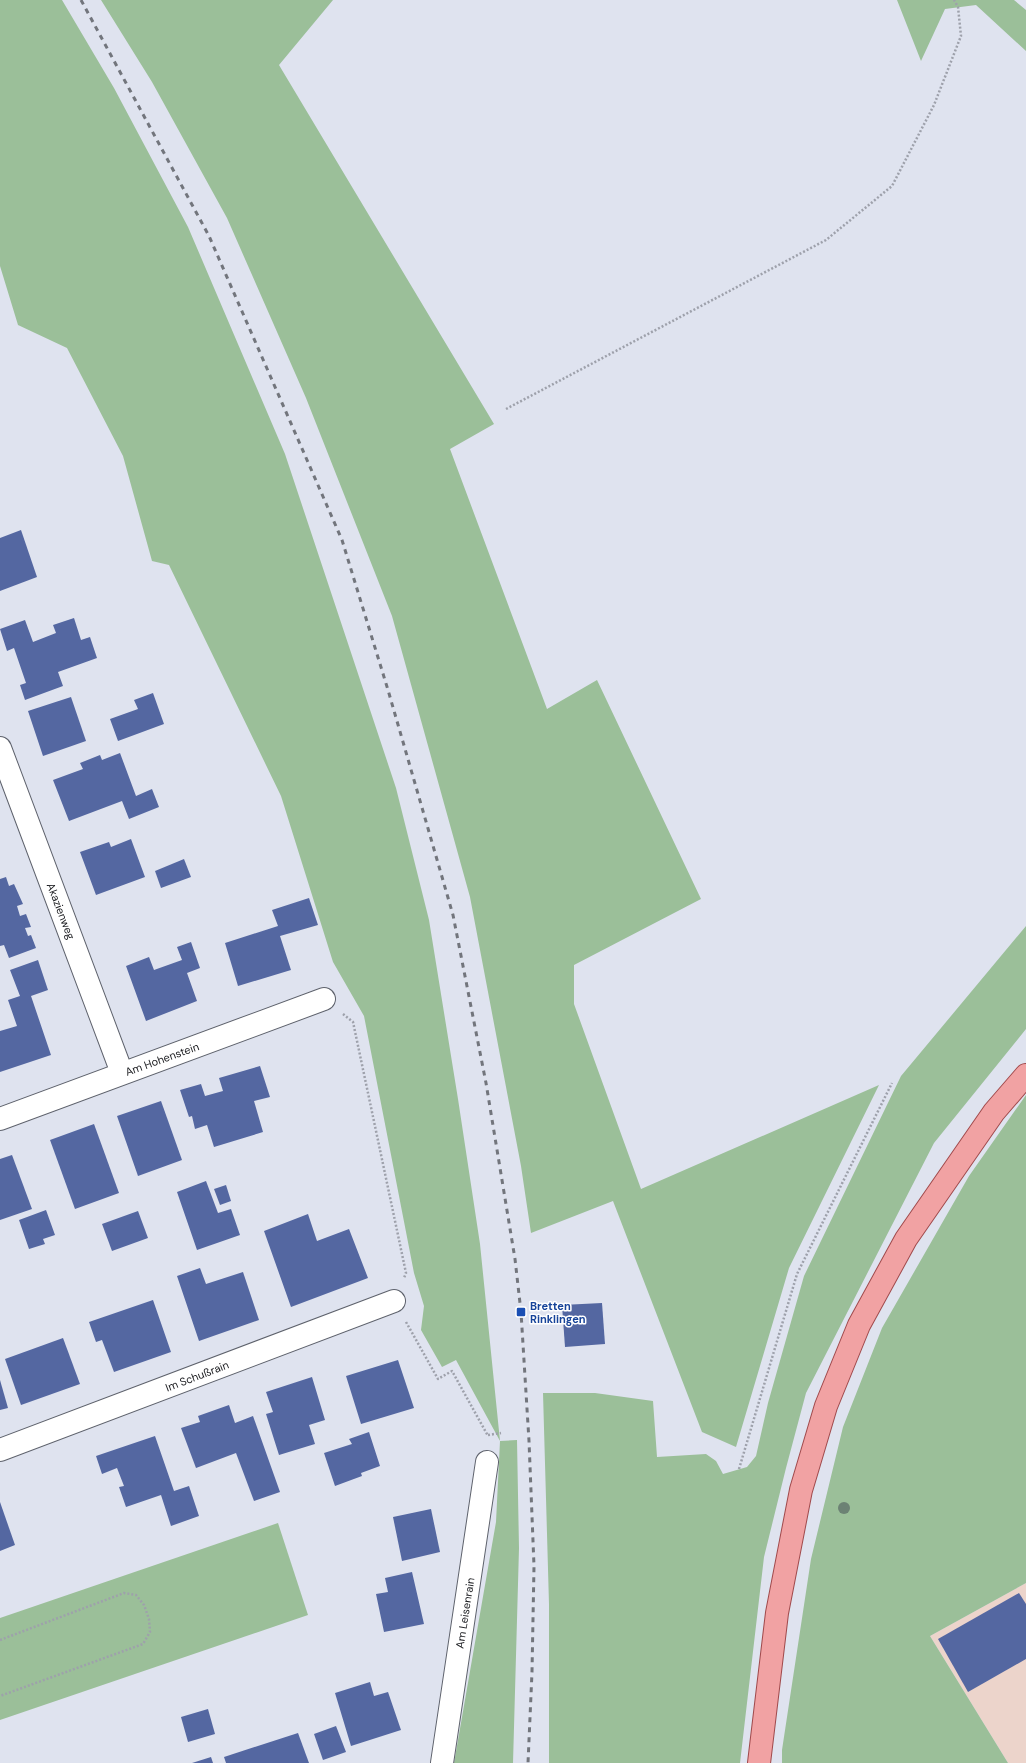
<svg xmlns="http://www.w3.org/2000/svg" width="1026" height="1763" font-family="'DM Sans',sans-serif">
  <rect width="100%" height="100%" fill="#dfe3ef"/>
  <!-- industrial -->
  <polygon fill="#ecd4cb" points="1026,1583 1026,1763 1008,1763 930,1636"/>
  <!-- green -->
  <g fill="#9bbf99">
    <polygon points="0,0 62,0 114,88 188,227 285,454 396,788 429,920 458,1099 480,1244 500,1441 517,1440 519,1548 513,1763 454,1763 496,1522 500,1441 456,1360 442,1367 421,1330 424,1306 414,1273 364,1016 333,962 281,796 169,565 152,561 123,456 67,348 18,325 0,266"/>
    <polygon points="101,0 333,0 279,65 494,424 450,449 547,709 597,680 701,899 574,965 574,1004 641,1189 879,1085 789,1268 736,1447 702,1432 613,1201 531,1233 521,1166 470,897 392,616 306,398 227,218 152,82"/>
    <polygon points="897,0 1014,0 1026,10 1026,51 976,5 945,9 921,61"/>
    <polygon points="1026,926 1026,1029 934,1143 806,1393 786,1468 764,1557 740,1763 549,1763 549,1604 543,1393 595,1393 653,1401 657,1457 706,1454 716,1461 723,1474 747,1467 756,1456 768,1403 804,1276 901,1076"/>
    <polygon points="1026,1095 1026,1583 930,1636 1008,1763 782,1763 782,1750 811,1559 843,1427 882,1328 969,1176"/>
    <polygon points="278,1523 308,1615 0,1720 0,1618"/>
  </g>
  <!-- building -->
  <g fill="#5467a1">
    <polygon points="21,530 37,577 0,591 0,538"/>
    <polygon points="74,618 81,640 90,637 97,658 58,672 63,686 25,700 20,685 26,683 14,648 7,651 0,629 25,620 33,642 56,633 53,625"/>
    <polygon points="153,693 164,724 118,741 110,719 138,709 134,700"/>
    <polygon points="71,697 86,741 43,756 28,711"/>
    <polygon points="120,753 136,796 152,789 159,807 129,819 122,801 69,821 53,780 83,769 80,763 100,755 102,760"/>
    <polygon points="131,839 145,877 96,895 80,852 109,842 111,847"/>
    <polygon points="184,859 191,877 161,888 155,871"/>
    <polygon points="6,877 9,886 14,884 23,904 17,906 20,916 26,914 31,927 25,928 28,936 31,935 36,948 9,958 4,945 0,946 0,879"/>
    <polygon points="309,898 318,925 280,936 291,970 238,986 225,943 278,926 272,910"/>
    <polygon points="191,942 200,968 187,973 197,1001 146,1021 126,966 149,957 154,970 182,960 177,947"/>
    <polygon points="38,960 48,990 31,996 51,1055 0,1072 0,1031 17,1026 8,1000 20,996 10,970"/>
    <polygon points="260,1066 270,1097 254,1101 263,1132 214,1147 207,1125 195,1129 192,1116 189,1117 180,1090 201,1084 205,1096 223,1091 219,1078"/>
    <polygon points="161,1101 182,1160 138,1176 117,1116"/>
    <polygon points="94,1124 119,1193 75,1209 50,1140"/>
    <polygon points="12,1155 32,1209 0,1220 0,1159"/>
    <polygon points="206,1181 218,1213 231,1209 240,1235 197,1250 177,1192"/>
    <polygon points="226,1185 231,1201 220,1205 214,1189"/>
    <polygon points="46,1210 55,1235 43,1239 45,1244 29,1249 19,1220"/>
    <polygon points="138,1211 148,1238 112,1251 102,1224"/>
    <polygon points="308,1214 317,1241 349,1229 368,1278 291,1307 264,1231"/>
    <polygon points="200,1268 206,1284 243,1272 259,1320 199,1341 177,1276"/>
    <polygon points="153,1300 171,1352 114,1372 102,1340 96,1342 89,1322"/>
    <polygon points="602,1303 605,1344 565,1347 562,1305"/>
    <polygon points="63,1338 80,1384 21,1405 5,1359"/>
    <polygon points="398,1360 414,1408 361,1424 346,1376"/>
    <polygon points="312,1377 325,1420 309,1425 315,1444 279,1455 266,1414 273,1412 266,1392"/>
    <polygon points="0,1380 8,1408 0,1410"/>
    <polygon points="229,1405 235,1423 253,1416 280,1492 254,1501 236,1453 196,1468 181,1428 200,1422 198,1416"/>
    <polygon points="369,1432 380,1466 361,1473 362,1476 335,1486 324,1453 352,1444 349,1439"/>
    <polygon points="155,1436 174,1491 189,1486 199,1516 171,1526 161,1495 126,1507 119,1487 124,1486 117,1468 102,1474 96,1456"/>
    <polygon points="0,1502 15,1545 0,1551"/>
    <polygon points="431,1509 440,1552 402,1561 393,1517"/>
    <polygon points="412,1572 424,1624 384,1632 376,1594 388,1592 385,1578"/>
    <polygon points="1019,1593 1026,1604 1026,1659 968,1692 938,1639"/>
    <polygon points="370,1682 374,1696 388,1692 401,1730 351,1746 335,1693"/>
    <polygon points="208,1709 215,1734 188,1742 181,1717"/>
    <polygon points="336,1726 346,1752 323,1760 314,1734"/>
    <polygon points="298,1733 309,1763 226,1763 224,1757"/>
    <polygon points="211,1757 213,1763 192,1763"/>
  </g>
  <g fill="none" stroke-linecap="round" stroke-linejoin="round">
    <!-- minor casing -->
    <g stroke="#5e626c" stroke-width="24">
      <g id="minor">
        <polyline points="0,748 122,1073"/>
        <polyline points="0,1119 324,999"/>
        <polyline points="0,1450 394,1301"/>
        <polyline points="442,1763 487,1462"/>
      </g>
    </g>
    <!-- primary casing -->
    <g stroke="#a04a4c" stroke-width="24">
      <polyline id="primary" points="759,1763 777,1613 801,1490 826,1406 859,1325 906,1239 994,1112 1026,1075"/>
    </g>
    <!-- path -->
    <g stroke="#9ea1ab" stroke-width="2.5" stroke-dasharray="2 2" stroke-linecap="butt">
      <polyline points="506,409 826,240 892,186 934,105 961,36 958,7 954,0"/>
      <polyline points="343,1014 353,1022 406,1273 404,1278"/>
      <polyline points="406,1322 438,1379 452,1371 488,1436"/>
      <polyline points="488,1435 501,1433"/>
      <polyline points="739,1469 797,1274 892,1083"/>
      <polyline points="0,1640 124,1593 136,1595 144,1605 149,1619 150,1632 143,1644 0,1696"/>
    </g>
    <!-- minor -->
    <use href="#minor" stroke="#fff" stroke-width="22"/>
    <!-- primary -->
    <use href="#primary" stroke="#f1a2a3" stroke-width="22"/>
    <!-- rail -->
    <polyline stroke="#72757c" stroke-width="3" stroke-dasharray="5 5" stroke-linecap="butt" points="81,0 209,236 342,540 388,690 453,915 486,1083 515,1259 521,1312 529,1441 534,1566 532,1672 528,1763"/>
  </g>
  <!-- trees -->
  <circle fill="#6c8274" cx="844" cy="1508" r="6"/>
  <!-- markers -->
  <rect fill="#1a4fb4" stroke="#fff" stroke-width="1.5" x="516" y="1307" width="10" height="10" rx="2"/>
  <g text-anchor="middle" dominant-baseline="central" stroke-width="3" stroke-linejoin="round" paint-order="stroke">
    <!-- street labels -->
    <g font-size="11" fill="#191a1e" stroke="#fff">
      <text transform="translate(61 911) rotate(69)">Akazienweg</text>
      <text transform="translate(162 1059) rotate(-20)">Am Hohenstein</text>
      <text transform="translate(197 1376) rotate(-21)">Im Schußrain</text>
      <text transform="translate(465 1613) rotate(-81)">Am Leisenrain</text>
    </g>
    <!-- transit labels -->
    <g font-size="11" font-weight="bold" fill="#164399" stroke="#fff" text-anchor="start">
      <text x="530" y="1306">Bretten<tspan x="530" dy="13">Rinklingen</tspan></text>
    </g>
  </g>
</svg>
